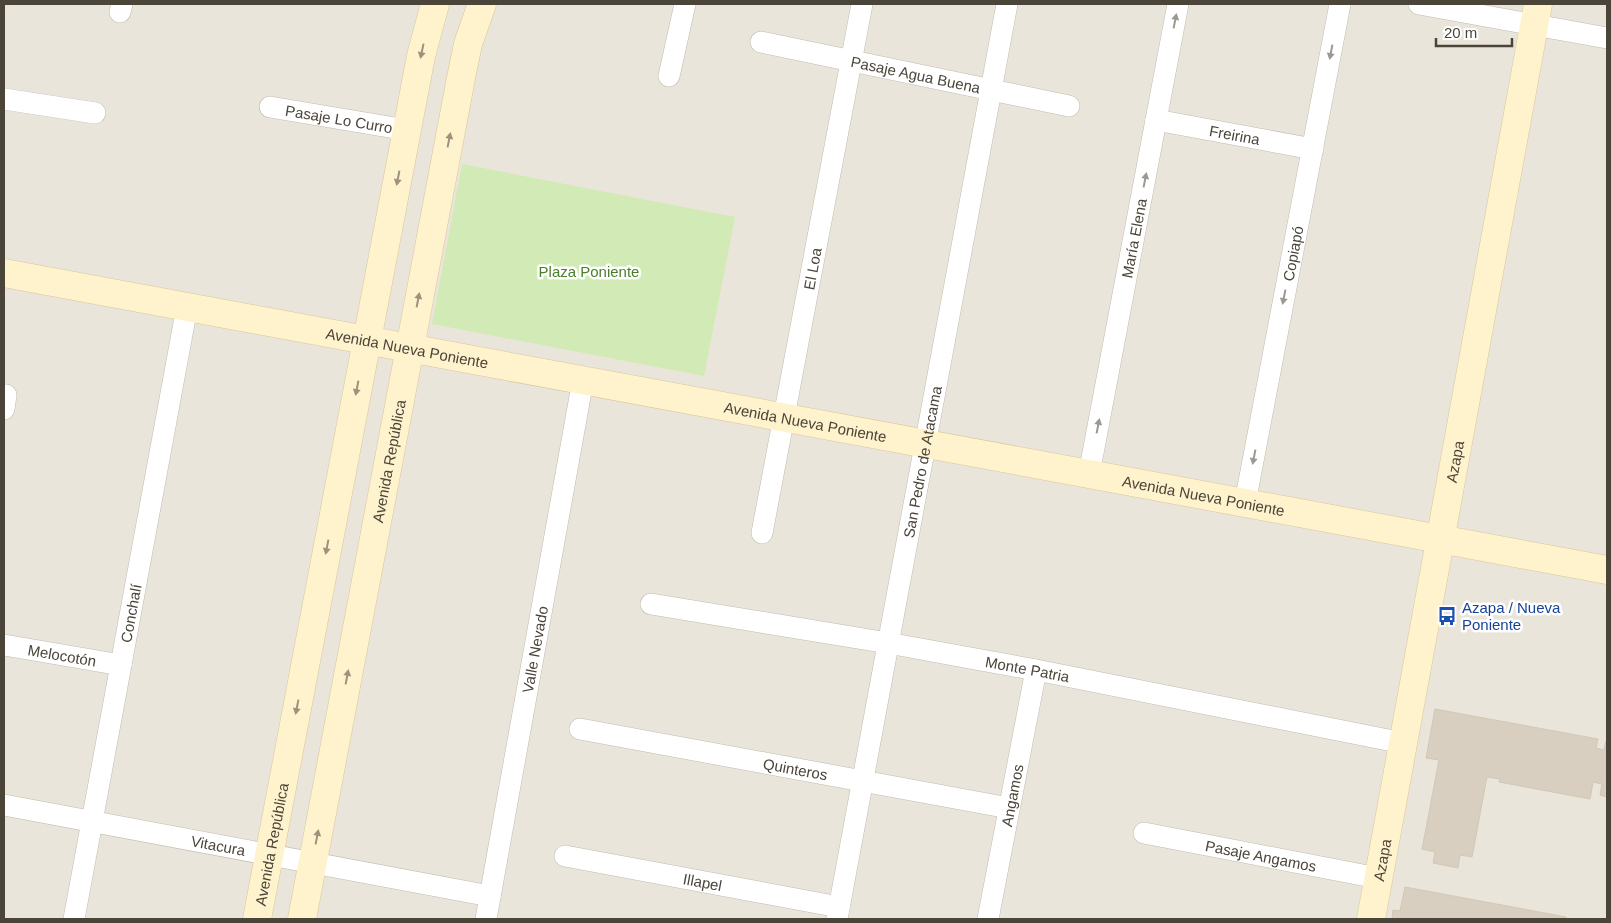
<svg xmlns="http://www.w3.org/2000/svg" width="1611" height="923" font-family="Arial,sans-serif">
  <rect width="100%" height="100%" fill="#f6f3ec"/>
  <!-- residential -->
  <rect fill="#eae5da" x="4" y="4" width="1603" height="915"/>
  <!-- green -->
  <polygon fill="#d2eab5" points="462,164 735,217 704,376 432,324"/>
  <!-- building -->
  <g fill="#d8cfc1" stroke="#d3c7b4">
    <polygon points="1435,709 1598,739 1596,748 1604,750 1606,741 1607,741 1607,797 1600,795 1602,784 1593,782 1590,799 1499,782 1500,779 1487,777 1472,857 1460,855 1458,868 1433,863 1435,852 1422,849 1439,760 1426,758"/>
    <polygon points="1405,887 1566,917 1565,919 1392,919 1393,910 1400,911"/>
  </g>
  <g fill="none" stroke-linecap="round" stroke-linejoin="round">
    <!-- street casing -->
    <g stroke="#c2bbae" stroke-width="22">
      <g id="street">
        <polyline points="1419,4 1607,38"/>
        <polyline points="120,12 122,4"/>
        <path id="s1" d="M761,42L1069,106"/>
        <polyline points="669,76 685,4"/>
        <polyline points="4,99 95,113"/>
        <path id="s2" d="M270,107L407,130"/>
        <path id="s3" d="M1156,120L1313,149"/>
        <polyline points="4,409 6,395"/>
        <path id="s4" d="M1089,474L1178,4"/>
        <path id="s5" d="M1245,503L1340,4"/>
        <path id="s6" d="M762,533L862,4"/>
        <path id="s7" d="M651,604L888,643L1036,670L1403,743"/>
        <path id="s8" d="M4,645L121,665"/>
        <path id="s9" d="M580,729L1009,808"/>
        <path id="s10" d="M4,805L490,896"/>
        <path id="s11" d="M1144,833L1378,878"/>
        <path id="s12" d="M565,856L839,907"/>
        <path id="s13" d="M74,919L187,307"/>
        <path id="s14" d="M486,919L583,380"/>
        <path id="s15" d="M837,919L1007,4"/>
        <path id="s16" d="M988,919L1036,670"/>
      </g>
    </g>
    <!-- secondary casing -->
    <g stroke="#d6c79b" stroke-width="29">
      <g id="secondary">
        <path id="s17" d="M4,273L1607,570"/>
        <path id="s18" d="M257,919L421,56L435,4"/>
        <path id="s19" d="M302,919L461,78L468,44L482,4"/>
        <path id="s20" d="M1371,919L1538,4"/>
      </g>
    </g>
    <!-- street -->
    <use href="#street" stroke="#fff" stroke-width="21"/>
    <!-- secondary -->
    <use href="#secondary" stroke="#fff3cd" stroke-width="28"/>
  </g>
  <!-- one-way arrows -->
  <defs><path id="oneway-solid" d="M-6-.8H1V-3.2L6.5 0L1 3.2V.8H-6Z" transform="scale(1.25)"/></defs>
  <g fill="#9c9892">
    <use href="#oneway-solid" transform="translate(1175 21) rotate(-79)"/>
    <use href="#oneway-solid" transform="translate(1331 52) rotate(101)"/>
    <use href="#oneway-solid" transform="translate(1145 180) rotate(-79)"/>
    <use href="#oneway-solid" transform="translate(1284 297) rotate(101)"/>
    <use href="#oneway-solid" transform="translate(1098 426) rotate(-79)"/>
    <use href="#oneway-solid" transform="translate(1254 457) rotate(101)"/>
  </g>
  <g fill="#9c937c">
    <use href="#oneway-solid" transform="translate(422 51) rotate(102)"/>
    <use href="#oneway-solid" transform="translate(449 140) rotate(-79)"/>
    <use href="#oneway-solid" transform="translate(398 178) rotate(101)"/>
    <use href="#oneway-solid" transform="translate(418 300) rotate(-79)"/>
    <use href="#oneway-solid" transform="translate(357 388) rotate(101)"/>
    <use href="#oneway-solid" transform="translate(327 547) rotate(101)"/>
    <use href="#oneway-solid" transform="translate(347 677) rotate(-79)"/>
    <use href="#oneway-solid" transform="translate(297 707) rotate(101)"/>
    <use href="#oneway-solid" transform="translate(317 837) rotate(-79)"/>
  </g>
  <!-- icons -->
  <defs>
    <g id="bus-bare" transform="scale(1.5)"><path d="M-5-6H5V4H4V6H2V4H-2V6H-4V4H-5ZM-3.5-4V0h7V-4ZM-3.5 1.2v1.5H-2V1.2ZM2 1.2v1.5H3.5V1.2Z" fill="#1a4fb4" stroke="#fff" stroke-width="2.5" paint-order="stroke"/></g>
  </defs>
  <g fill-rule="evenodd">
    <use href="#bus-bare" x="1447" y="616"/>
  </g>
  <g text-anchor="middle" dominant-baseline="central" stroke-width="5" stroke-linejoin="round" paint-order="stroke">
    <!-- street labels -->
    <g font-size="15" fill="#4b4439" stroke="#fff">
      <text stroke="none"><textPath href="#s1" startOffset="158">Pasaje Agua Buena</textPath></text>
      <text stroke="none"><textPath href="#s2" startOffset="70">Pasaje Lo Curro</textPath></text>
      <text stroke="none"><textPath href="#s3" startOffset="80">Freirina</textPath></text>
      <text stroke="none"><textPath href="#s4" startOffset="240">María Elena</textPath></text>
      <text stroke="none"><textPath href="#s5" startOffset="254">Copiapó</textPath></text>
      <text stroke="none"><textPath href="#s6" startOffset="269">El Loa</textPath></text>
      <text stroke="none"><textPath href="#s17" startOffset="410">Avenida Nueva Poniente</textPath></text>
      <text stroke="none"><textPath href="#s17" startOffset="815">Avenida Nueva Poniente</textPath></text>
      <text stroke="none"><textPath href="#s19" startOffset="466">Avenida República</textPath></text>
      <text stroke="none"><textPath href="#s20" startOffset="465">Azapa</textPath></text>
      <text stroke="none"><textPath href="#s15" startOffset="465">San Pedro de Atacama</textPath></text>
      <text stroke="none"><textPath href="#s17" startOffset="1220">Avenida Nueva Poniente</textPath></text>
      <text stroke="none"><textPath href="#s13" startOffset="311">Conchalí</textPath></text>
      <text stroke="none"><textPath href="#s14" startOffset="274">Valle Nevado</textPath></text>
      <text stroke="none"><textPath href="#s8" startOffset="59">Melocotón</textPath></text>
      <text stroke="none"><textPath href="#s7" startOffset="382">Monte Patria</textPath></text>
      <text stroke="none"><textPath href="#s9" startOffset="219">Quinteros</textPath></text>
      <text stroke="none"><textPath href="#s16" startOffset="126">Angamos</textPath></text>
      <text stroke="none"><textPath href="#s18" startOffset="76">Avenida República</textPath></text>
      <text stroke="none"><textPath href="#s10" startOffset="218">Vitacura</textPath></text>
      <text stroke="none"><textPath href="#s11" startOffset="119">Pasaje Angamos</textPath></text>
      <text stroke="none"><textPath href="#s20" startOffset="60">Azapa</textPath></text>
      <text stroke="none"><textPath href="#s12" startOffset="140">Illapel</textPath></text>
    </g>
    <!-- park labels -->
    <g font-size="15" fill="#4a7f2a" stroke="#fff">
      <text x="589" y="271">Plaza Poniente</text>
    </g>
    <!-- transit labels -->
    <g font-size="15" fill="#164399" stroke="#fff" text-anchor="start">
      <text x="1462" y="607">Azapa / Nueva<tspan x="1462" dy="17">Poniente</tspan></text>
    </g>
  </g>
  <!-- border -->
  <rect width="1611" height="923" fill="none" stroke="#4b4439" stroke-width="10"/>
  <!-- scale -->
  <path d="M1436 38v8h76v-8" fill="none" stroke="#4b4439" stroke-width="2.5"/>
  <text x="1444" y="38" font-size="15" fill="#4b4439" stroke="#ffffff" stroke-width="4" paint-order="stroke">20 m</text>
</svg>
